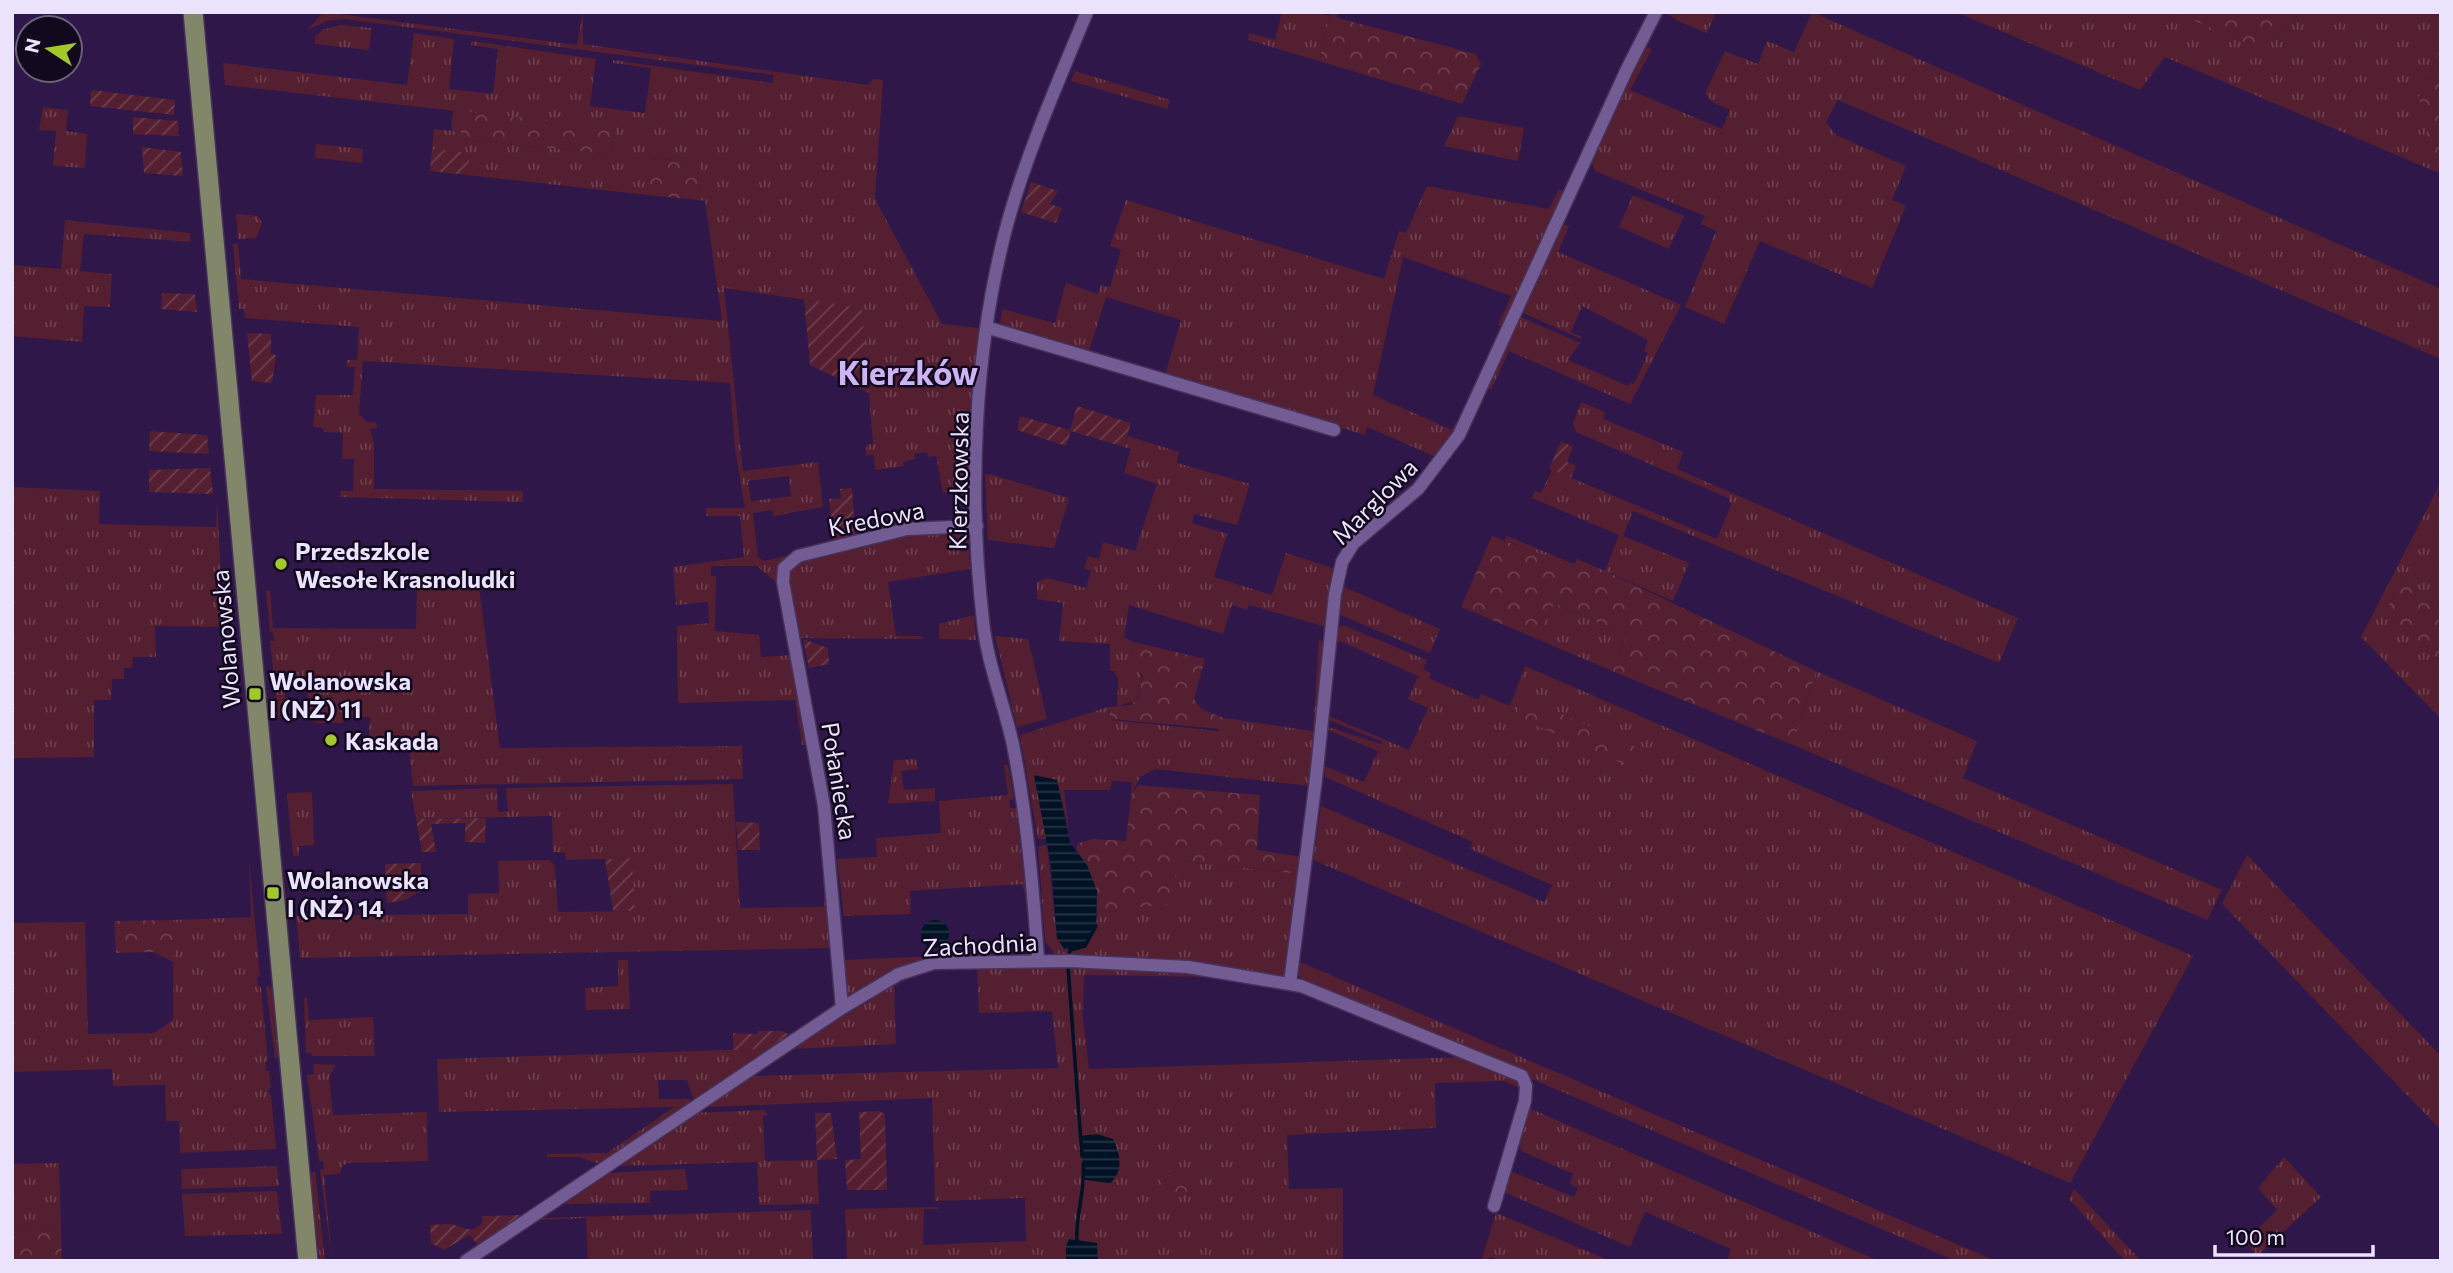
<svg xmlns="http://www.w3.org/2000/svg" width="2453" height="1273" font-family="Commissioner,sans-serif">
  <defs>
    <pattern id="grass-tufts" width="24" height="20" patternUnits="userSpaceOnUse" patternTransform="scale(1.75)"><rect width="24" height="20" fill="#541f30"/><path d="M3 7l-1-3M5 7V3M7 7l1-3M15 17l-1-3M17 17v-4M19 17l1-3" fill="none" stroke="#6d3f4f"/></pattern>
    <pattern id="forest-crowns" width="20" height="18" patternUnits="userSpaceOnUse" patternTransform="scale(1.75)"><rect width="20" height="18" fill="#541f30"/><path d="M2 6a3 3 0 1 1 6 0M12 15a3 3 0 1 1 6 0" fill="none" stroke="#6d3f4f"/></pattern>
    <pattern id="garden-furrows" width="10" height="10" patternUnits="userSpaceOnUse" patternTransform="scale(1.75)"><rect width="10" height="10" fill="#541f30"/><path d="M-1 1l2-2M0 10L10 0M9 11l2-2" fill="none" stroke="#6d3f4f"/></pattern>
    <pattern id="water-rules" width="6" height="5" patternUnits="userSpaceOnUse" patternTransform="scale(1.75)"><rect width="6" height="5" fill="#001325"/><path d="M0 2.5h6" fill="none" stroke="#253546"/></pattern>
  </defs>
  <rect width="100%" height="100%" fill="#2f1749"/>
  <!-- grass -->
  <g fill="url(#grass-tufts)" fill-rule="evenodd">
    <path d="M324,12L577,45L583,12V44L868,85L873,79L883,80L875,199L942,324L979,328L967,490L943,493L936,456L928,457L927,452L914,454L915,459L903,462L904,466L875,470L874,455L866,456V445L873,444L862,308L724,288L743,471L818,462L823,507L773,516L772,510L753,513L758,557L764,561L786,556L778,571V584L757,566H711V576H716L715,631L759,635L761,657L791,655L809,744L802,745L795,700L678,703L677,626L709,623L708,602L676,605L673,567L744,557L740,516H706V508H745L735,448L730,383L363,361L359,414L367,422H376L377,428L370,429L374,444V489L523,491V502L340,497L341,491H353L354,459H342L343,433L324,432L322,428L313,427L316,395H353L355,367H347V360H357L359,327L245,318L244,309H239L233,244L238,243L241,279L722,321L705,201L699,200L700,163L651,158L647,195L467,175L469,154L432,149L434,129L461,132V140L612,154L615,129L225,85L223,63L407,85L414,33L454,39L449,89L493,94L498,49L471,45L472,41L596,59L590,106L645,113L651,68L613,63V60L772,83L774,75L345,19L327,21L307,30ZM789,476L791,496L751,501L748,481Z"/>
    <polygon points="1282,12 1316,12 1329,16 1331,12 1338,12 1337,18 1330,16 1319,61 1248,40 1249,33 1275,40"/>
    <polygon points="1665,12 1716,12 1707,33 1678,21"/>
    <polygon points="1812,12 2441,289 2441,359 1838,100 1826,122 1836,135 1906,166 1892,200 1906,206 1872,288 1760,241 1724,324 1685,307 1716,231 1701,224 1705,216 1595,171 1591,161 1643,46 1652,49 1630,90 1722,129 1730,110 1712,102 1705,93 1725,51 1758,64 1767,41 1794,52"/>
    <polygon points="1956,12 2173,12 2256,47 2292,25 2299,12 2441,12 2441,47 2419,97 2439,173 2165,57 2140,90"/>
    <polygon points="340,25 372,28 369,50 315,44 315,37 322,30"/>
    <polygon points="1075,71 1170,100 1167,109 1071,81"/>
    <polygon points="43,107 68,110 66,131 87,134 85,168 53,166 56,131 39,130"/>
    <polygon points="1458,116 1524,128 1518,161 1444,146"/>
    <polygon points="316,144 363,149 362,163 315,158"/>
    <polygon points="1427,186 1549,209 1559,189 1566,193 1504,327 1498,325 1511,296 1403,257 1373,395 1452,430 1456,422 1459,425 1436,457 1367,427 1365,435 1165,375 1181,320 1106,297 1089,351 1000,324 1002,309 1055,323 1066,283 1098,294 1101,285 1110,287 1121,250 1110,246 1126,200 1384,279 1399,231 1406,233"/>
    <polygon points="1633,195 1684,216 1669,249 1619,227"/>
    <polygon points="236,214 258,216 262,223 256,238 238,239"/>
    <polygon points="65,220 190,233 191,242 84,234 80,271 112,274 110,307 84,306 82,342 12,336 12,265 61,269"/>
    <polygon points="1561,223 1569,226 1558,252 1681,305 1630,404 1509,351 1491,390 1487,385 1519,316 1580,343 1568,360 1628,386 1630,383 1634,384 1648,353 1644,351 1648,340 1582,306 1571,332 1582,337 1581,339 1521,312"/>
    <polygon points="1581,402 1605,412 1603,419 1683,452 1677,469 2018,618 1999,663 1633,511 1623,536 1689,563 1673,601 1605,571 1602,578 1504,540 1507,536 1574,564 1577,559 1605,571 1619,535 1532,498 1535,491 1541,493 1552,470 1717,539 1731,505 1728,498 1576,432 1573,423"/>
    <polygon points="1128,436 1179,452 1177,463 1250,484 1237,525 1194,514 1192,523 1227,534 1214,577 1272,595 1286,553 1333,568 1326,627 1249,605 1247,610 1232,605 1223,634 1129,605 1124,637 1133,642 1132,659 1140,667 1142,687 1136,701 1117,706 1118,679 1114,671 1110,671 1110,644 1059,641 1063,603 1037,599 1037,582 1047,578 1086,588 1091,571 1084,569 1088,556 1099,559 1103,542 1135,551 1157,484 1124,473 1131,449 1124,447"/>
    <polygon points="990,474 1069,498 1054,548 988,540 985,475"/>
    <polygon points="2441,482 2437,495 2441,499 2441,611 2405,577 2385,611 2441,665 2441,719 2361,637"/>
    <polygon points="12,487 100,491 99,524 216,527 217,501 222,593 226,594 228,627 155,626 156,657 133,657 132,668 124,668 124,679 112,679 111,700 94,700 94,757 12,758"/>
    <path d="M968,531L970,569L888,582L896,636H922V639L798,638C793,614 779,581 797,562L897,535Z"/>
    <path d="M1362,541L1350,560L1342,586L1440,629L1430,653L1338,614C1336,586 1345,562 1362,541Z"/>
    <polygon points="417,579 478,579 500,748 742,746 743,779 413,786 409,750 368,750 370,717 344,716 343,723 318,723 310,720 306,680 285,680 285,713 281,718 278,716 270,641 274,641 273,632 270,632 266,591 270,590 273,628 416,629"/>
    <polygon points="1553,603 1626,635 1612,671 1537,639"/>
    <polygon points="974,615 976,640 939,639 939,624"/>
    <polygon points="1343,625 1427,660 1423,669 1431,673 1429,678 1478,700 1481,694 1510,706 1525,666 2193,956 2070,1183 1313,860 1321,806 1544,902 1552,885 1470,849 1473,842 1325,777 1324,766 1364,782 1378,751 1328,730 1328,727 1381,744 1383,742 1329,720 1329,716 1409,750 1428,708 1408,699 1418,676 1340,641 1333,642 1335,630"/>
    <polygon points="995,636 1028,639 1047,719 1017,727"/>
    <polygon points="1319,639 1325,644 1311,786 1155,769 1140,777 1131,795 1132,782 1112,781 1110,790 1064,790 1069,831 1057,780 1034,776 1047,839 1038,839 1020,735 1108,707 1108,715 1112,720 1218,731 1224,718 1313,731"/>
    <polygon points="1816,671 1977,741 1963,778 2222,890 2207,920 1793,745"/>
    <polygon points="916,759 918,769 901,771 904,790 935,788 935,801 888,804 894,760"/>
    <polygon points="1004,765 1008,765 1014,799 1009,800 1010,808 1016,808 1026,897 1022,884 910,891 911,914 844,916 837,859 877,857 876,838 941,833 939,801 1008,795"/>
    <polygon points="733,784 740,908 824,907 824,887 829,887 834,948 300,958 296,916 468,914 468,894 499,893 498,861 550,860 555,866 558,912 635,911 631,858 566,860 565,853 553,852 552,816 416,819 411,791 497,788 498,812 508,811 506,788"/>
    <polygon points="312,792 314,845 299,846 299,856 293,856 287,796 288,793"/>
    <polygon points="1047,845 1057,938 1065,950 1085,946 1096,926 1097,916 1106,917 1106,910 1176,885 1176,869 1184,861 1299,874 1285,974 1281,976 1201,965 1057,956 1045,941 1038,846"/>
    <polygon points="2247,855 2441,1056 2441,1130 2222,904"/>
    <polygon points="249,859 260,976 257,977 258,986 261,987 268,1061 265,1062 266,1071 269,1071 271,1087 268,1091 271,1095 276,1149 180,1153 179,1121 166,1121 165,1085 113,1086 112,1069 12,1072 12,923 85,922 88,1034 154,1033 173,1020 173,920 251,917"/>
    <polygon points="1010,953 1010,957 912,963 853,996 847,995 843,960"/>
    <polygon points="618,960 628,960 630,1009 586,1010 585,988 618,986"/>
    <polygon points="1300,962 1996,1261 1956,1261 1302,980 1298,974"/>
    <path d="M1045,966L1128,968L1212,977L1084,975L1083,1017L1089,1069L1463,1057C1480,1064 1518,1071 1523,1093C1524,1101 1520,1112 1517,1120L1509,1126C1519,1116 1522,1099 1518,1087L1504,1081L1435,1083L1436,1128L1287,1135L1289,1189L1343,1188V1261H847L845,1209L938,1207L939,1209H924L923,1245L1026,1241L1025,1198L935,1201L932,1098L711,1107L708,1105L835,1018L919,972L922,973L894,986L896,1044L792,1049L754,1076L1058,1068L1052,1011L979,1013L977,969H943L936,972L942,967Z"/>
    <polygon points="266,986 275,989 280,1054 275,1060"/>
    <polygon points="307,997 309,1020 373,1017 375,1056 312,1056 311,1053 306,1053 304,999"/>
    <polygon points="788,1034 789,1037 694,1101 687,1080 658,1080 659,1099 690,1099 691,1103 600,1164 580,1157 547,1157 547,1154 607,1153 674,1107 439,1112 437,1059 767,1049"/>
    <polygon points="313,1064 336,1065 329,1077 333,1115 427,1112 428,1161 348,1163 342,1166 340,1174 324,1175 332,1261 320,1170 324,1169 323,1161 319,1161 307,1075 314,1074"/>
    <polygon points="1529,1108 1879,1261 1727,1261 1731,1249 1645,1212 1630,1247 1504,1192 1510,1171 1574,1197 1578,1188 1570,1184 1573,1174 1521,1151 1519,1139"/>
    <polygon points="764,1110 768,1115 763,1116 765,1161 817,1160 819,1204 759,1205 757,1162 616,1166 689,1113"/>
    <polygon points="2284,1157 2321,1197 2257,1256 2245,1241 2277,1210 2258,1188"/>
    <polygon points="59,1163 61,1227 12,1229 12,1164"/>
    <polygon points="277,1166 279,1186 182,1189 181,1169"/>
    <polygon points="685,1169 688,1190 650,1191 650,1203 561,1204 607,1173"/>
    <polygon points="315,1171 325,1261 320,1261 309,1175"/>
    <polygon points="2074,1189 2141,1261 2125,1261 2069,1199"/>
    <polygon points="277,1191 282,1234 185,1236 182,1194"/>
    <polygon points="811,1210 813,1261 588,1261 586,1218 540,1220 521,1232 540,1218"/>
    <polygon points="1496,1213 1611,1261 1500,1261 1492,1257 1481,1261"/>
  </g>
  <!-- forest -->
  <g fill="url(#forest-crowns)">
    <polygon points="2173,12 2299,12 2292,25 2256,47"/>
    <polygon points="1330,16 1476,54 1481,64 1462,104 1319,61"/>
    <polygon points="2441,47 2441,174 2433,161 2419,97"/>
    <polygon points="453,110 615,128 612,154 461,140 461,132 451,131"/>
    <polygon points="650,158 701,163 699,200 647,195"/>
    <polygon points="1492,536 1601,577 1605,571 1816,671 1793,745 1612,671 1626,635 1554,603 1537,639 1461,607"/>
    <polygon points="2405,577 2441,611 2441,665 2385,611"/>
    <polygon points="1133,642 1205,659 1194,699 1201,709 1224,718 1221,729 1110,719 1108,707 1130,705 1139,698 1143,676 1132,659"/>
    <polygon points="1524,697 1640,749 1645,754 1639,771 1515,716"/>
    <polygon points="1138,785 1260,795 1257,850 1302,857 1299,874 1184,861 1176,869 1177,895 1173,904 1106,910 1106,917 1097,916 1097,891 1076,848 1079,843 1093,839 1126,841 1131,795"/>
    <polygon points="173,920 173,962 153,952 116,953 114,921"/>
    <polygon points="1182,1172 1197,1180 1201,1193 1159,1195 1163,1177"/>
    <polygon points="61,1227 62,1261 12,1261 12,1229"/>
  </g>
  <!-- garden -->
  <g fill="url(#garden-furrows)">
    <polygon points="91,90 175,100 174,115 90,106"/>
    <polygon points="133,117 178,121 179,136 133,134"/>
    <polygon points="142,147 181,152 183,176 144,173"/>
    <polygon points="432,149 470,153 467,175 430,171"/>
    <polygon points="1031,182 1058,191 1050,204 1062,208 1056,223 1021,212"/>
    <polygon points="162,293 195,294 197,312 161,309"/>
    <polygon points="804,299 862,308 869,393 810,365"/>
    <polygon points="247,333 271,334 271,354 276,355 272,383 252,381"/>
    <polygon points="1077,406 1131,423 1124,447 1071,431 1066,446 1017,430 1020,416 1070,430"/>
    <polygon points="150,431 207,435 209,454 149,451"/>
    <polygon points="1561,441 1573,447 1567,462 1576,466 1571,478 1549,469"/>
    <polygon points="210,468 213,494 149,492 149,470"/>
    <polygon points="852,488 855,533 853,537 834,542 829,499 841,498 840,489"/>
    <polygon points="803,639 828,648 829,664 809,668"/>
    <polygon points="486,818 485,843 465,842 465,823 431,824 436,852 422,852 416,819"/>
    <polygon points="736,822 759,823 760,850 738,850"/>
    <polygon points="632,858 635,911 613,911 605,859"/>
    <polygon points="421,863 421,891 405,900 387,903 385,864"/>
    <polygon points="758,1031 782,1031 788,1034 768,1049 733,1050 733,1033 757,1034"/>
    <polygon points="880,1111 885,1115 887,1190 847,1190 845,1160 861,1159 859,1112"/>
    <polygon points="815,1113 831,1113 837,1159 817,1160"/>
    <path d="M521,1215L478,1245L469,1235L444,1250L431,1243L430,1225C437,1225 448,1223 455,1225C466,1228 472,1234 482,1223V1216Z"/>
  </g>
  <!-- water -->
  <g fill="url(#water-rules)">
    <polygon points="1034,775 1057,780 1070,843 1087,865 1097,891 1096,926 1085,946 1065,950 1057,938 1051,865"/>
    <circle cx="935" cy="934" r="14"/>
    <path d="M1097,1134L1113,1139C1120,1153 1124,1172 1110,1183L1085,1180L1079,1136Z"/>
    <polygon points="1069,1239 1097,1243 1098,1261 1066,1261 1066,1246"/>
  </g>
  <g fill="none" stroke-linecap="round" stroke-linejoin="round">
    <!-- stream -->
    <g stroke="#001325" stroke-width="3.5">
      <polyline points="311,884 364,882 390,889 399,887"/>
      <polyline points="1069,955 1070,950 1085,946 1096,926"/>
      <polyline points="1068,967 1082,1156"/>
      <path d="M1077,1242C1075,1215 1086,1190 1083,1164"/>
    </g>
    <!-- minor casing -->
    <g stroke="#46325b" stroke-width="15">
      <g id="minor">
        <polyline points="989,328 1334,430"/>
        <path d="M1038,960C1033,888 1027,816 1013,745C1004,703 987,663 983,621C968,492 974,346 1008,221C1028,150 1059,80 1087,12"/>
        <polyline points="1290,983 1316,779 1335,594 1342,562 1353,544 1418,489 1459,435 1627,69 1656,12"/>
        <polyline points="842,1008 824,806 783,582 784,568 798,556 907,529 977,526"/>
        <polyline points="466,1261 842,1008 899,974 934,963 1070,961 1188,967 1301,986 1522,1076 1526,1086 1525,1101 1494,1206"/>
      </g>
    </g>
    <!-- primary casing -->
    <g stroke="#46325b" stroke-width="22">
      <polyline id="primary" points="193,12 308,1261"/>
    </g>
    <!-- minor -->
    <use href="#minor" stroke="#735c94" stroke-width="12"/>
    <!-- primary -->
    <use href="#primary" stroke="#818768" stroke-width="19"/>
  </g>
  <!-- markers -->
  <g fill="#a3c927" stroke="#13091f" stroke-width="2.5">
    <circle cx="281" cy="564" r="7"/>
    <rect x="248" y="687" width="14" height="14" rx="3.5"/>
    <circle cx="331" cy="740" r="7"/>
    <rect x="266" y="886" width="14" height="14" rx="3.5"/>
  </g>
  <g text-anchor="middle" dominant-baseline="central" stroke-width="5" stroke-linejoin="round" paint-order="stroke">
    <!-- street labels -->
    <g font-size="24" fill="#ebe2fc" stroke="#13091f">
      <text transform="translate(958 481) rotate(-89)">Kierzkowska</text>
      <text transform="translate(1374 501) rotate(-45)">Marglowa</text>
      <text transform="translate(876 518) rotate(-11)">Kredowa</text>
      <text transform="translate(225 639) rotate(-95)">Wolanowska</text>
      <text transform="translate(840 781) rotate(81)">Połaniecka</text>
      <text transform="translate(980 944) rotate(-3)">Zachodnia</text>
    </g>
    <!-- poi labels -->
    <g font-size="24" font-weight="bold" fill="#ebe2fc" stroke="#13091f" text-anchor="start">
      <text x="295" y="550">Przedszkole<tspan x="295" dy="28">Wesołe Krasnoludki</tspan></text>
      <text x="269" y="680">Wolanowska<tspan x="269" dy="28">I (NŻ) 11</tspan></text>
      <text x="345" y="740">Kaskada</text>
      <text x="287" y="879">Wolanowska<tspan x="287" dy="28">I (NŻ) 14</tspan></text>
    </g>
    <!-- district labels -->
    <g font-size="32" font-weight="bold" fill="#cdb4f2" stroke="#13091f">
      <text x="908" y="372">Kierzków</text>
    </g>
  </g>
  <!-- border -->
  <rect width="2453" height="1273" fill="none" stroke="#ebe2fc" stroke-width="28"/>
  <!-- north arrow -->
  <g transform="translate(49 49) rotate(282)"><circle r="33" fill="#13091f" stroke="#696077" stroke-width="2"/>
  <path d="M0-5L12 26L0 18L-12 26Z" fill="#a3c927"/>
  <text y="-10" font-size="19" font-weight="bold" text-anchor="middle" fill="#ebe2fc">N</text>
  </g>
  <!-- scale -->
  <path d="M2215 1245v10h158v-10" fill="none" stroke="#ebe2fc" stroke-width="3.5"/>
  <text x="2226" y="1245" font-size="21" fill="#ebe2fc" stroke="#13091f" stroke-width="5" paint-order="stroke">100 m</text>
</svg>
